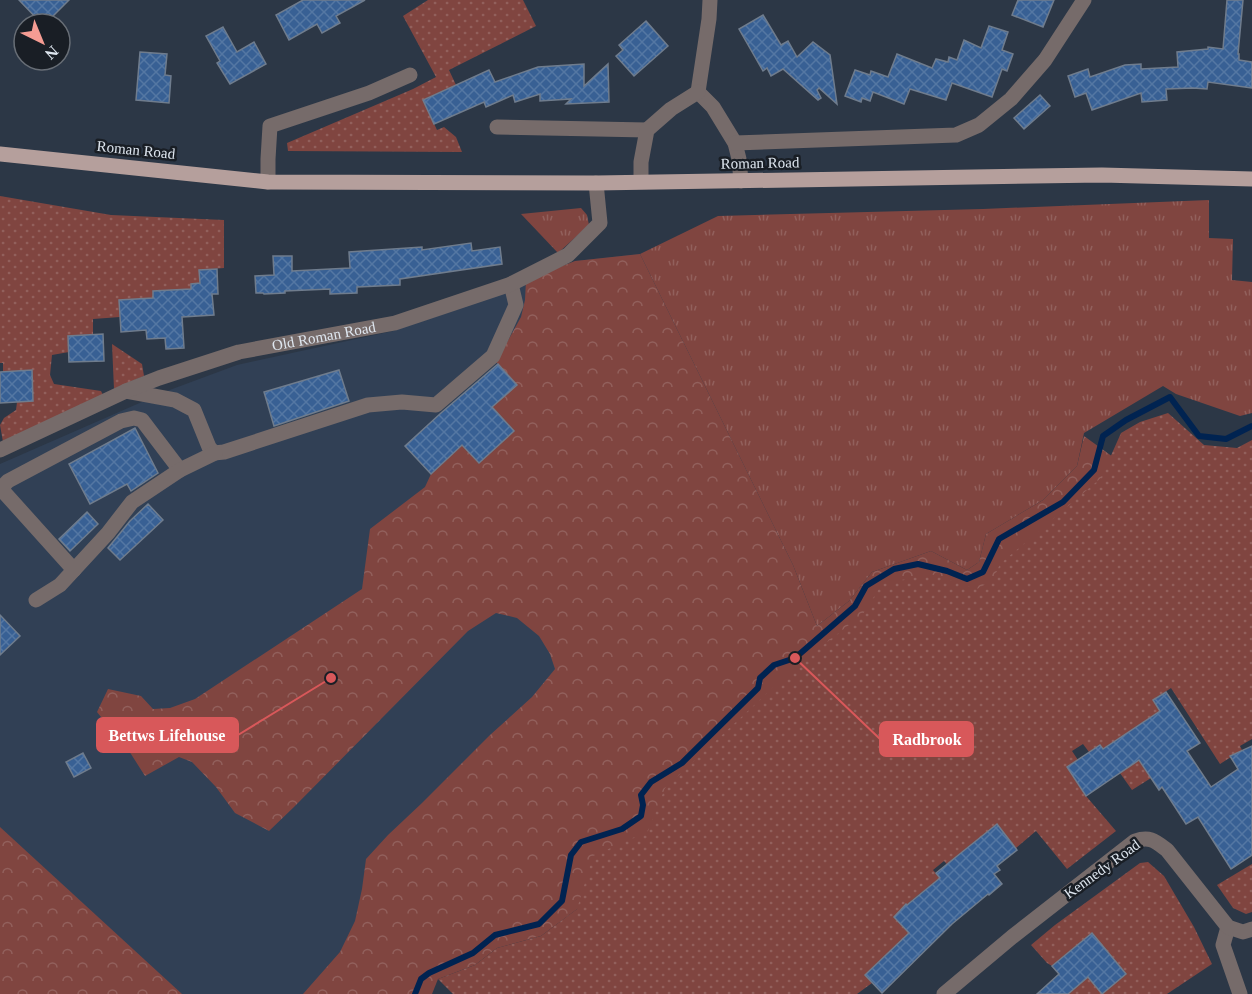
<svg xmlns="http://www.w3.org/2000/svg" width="1252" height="994" font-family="Georgia,serif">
  <defs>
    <pattern id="grass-tufts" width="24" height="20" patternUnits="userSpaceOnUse" patternTransform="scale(1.5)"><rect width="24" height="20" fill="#804540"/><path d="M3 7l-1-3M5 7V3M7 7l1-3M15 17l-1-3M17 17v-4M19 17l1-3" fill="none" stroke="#92605c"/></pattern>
    <pattern id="forest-crowns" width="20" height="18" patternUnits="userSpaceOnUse" patternTransform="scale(1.5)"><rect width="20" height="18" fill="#804540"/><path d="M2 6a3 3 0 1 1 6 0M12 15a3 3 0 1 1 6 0" fill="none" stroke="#92605c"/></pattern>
    <pattern id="garden-dots" width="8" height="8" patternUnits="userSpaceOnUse" patternTransform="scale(1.5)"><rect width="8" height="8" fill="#804540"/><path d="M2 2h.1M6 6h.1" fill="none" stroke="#92605c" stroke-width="1.8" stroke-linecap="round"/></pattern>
    <pattern id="building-cross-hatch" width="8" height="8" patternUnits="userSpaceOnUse" patternTransform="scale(1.5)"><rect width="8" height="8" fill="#386094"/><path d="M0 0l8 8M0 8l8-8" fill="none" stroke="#5477a3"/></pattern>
  </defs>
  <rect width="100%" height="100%" fill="#2c3746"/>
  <!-- built -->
  <polygon fill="#314055" points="640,254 793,565 369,994 121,994 0,874 0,464 167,391 237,365 393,331 491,294 575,261"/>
  <!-- grass -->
  <g fill="url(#grass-tufts)">
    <polygon points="1209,200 1209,238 1233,239 1232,280 1252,282 1252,413 1240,416 1176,394 1163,386 1084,433 1077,466 1043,500 986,534 979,562 967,570 931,551 872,572 849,601 817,626 793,565 640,254 718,216 983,209"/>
    <polygon points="581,208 587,215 589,225 558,253 521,214"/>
  </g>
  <!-- forest -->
  <g fill="url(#forest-crowns)">
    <polygon points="640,254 793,565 817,626 849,601 872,572 931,551 967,570 979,562 986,534 1043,500 1077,466 1084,436 1149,483 541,936 497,948 475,965 438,979 432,994 303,994 340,952 355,921 362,889 366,859 388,835 422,803 490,735 532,697 555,669 550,654 539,636 517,618 496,613 468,631 294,807 269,831 235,813 216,787 192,762 179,757 145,776 131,754 97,712 108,689 141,696 153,709 170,708 195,699 362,589 370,529 425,487 431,474 462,445 479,463 513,431 492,407 517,385 496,362 521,317 525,300 526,280 575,261"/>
    <polygon points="0,827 182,994 0,994"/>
  </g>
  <!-- garden -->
  <g fill="url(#garden-dots)">
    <polygon points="428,0 523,0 536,26 449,70 456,85 423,100 437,130 444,127 456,137 462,152 288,151 287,143 413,89 436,77 403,16"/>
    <polygon points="0,196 111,215 224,220 224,268 200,270 200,283 191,284 191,293 162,298 120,317 93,319 93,335 72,336 68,340 69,352 52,355 50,375 54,384 101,391 103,395 3,442 0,425 4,418 16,410 17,402 33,401 32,371 3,372 3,363 0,363"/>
    <polygon points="112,344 142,364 144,376 114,389"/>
    <path d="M1168,413L1204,445L1237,448L1252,440V739L1240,746L1242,750L1220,764L1171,688L1153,700L1160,711L1123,736L1151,778L1132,790L1100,745L1089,752L1083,744L1072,751L1078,760L1067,767L1086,796L1116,831L1067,869L1036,831L1016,848L997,825L963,883L944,861L933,870L940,878C924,891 908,902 894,917L916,940L890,951L865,975L872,983L857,994H453L438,979L475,965L497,948L541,936L577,909L593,856L648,831L665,788L794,668L863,614L882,584L931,574L977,589L993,580L1000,564L1101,478L1121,433L1140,422Z"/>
    <polygon points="1148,862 1164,876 1194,927 1212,964 1167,994 1067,994 1088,977 1102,994 1126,974 1092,933 1052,966 1047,963 1031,945 1055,925 1140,863"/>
    <polygon points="1252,864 1252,912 1246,914 1233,908 1217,885"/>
  </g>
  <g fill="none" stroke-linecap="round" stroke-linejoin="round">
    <!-- stream -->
    <polyline stroke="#002351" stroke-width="6" points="415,994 421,979 429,973 473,953 495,935 539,924 562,901 571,855 581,842 622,829 641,816 643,805 641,795 651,782 682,763 758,688 760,678 774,665 795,658 855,606 866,586 894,569 918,564 947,571 967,579 983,572 999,539 1063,502 1094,470 1103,436 1126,420 1170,397 1199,436 1226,439 1252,426"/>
  </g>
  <!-- building -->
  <g fill="url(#building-cross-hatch)" stroke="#6f7c8d" stroke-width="1.5">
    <polygon points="19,0 69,0 45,24 42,24"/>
    <polygon points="303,0 365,0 336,16 340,23 322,33 317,24 289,40 276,15"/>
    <polygon points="1018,0 1054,0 1043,27 1012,15"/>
    <polygon points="1227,0 1243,0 1238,54 1239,54 1239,60 1252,62 1252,88 1208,82 1207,89 1193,88 1166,89 1167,100 1142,102 1141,93 1092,110 1086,93 1075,97 1068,76 1088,69 1090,77 1125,65 1141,64 1141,69 1178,67 1177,52 1208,49 1208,47 1223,49"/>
    <polygon points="763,15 781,45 788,41 797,57 813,42 830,55 837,104 819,88 817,90 821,98 818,100 783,69 771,76 767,68 763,71 739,29"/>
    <polygon points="646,21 668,46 634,76 616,56 623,50 619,45"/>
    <polygon points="989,26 1008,32 1002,50 1013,54 1007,71 1002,69 992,97 952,83 946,100 910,89 904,104 873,92 870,101 862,98 861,102 845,96 855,70 870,75 871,71 888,77 897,54 932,68 936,59 948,62 949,57 957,60 964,40 981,48"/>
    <polygon points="223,27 237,52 254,42 266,64 230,84 217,63 220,61 206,36"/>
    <polygon points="140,52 167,54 165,75 171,76 169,103 136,100"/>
    <polygon points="584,64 584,86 608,64 609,102 566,104 571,99 540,101 540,94 515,102 513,95 486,107 484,102 434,124 423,100 489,70 495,82 538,67"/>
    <polygon points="1040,95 1050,106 1024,129 1014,118"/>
    <polygon points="471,243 472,251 500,247 502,264 400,279 400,285 357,287 357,293 330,294 330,289 285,291 285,293 264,294 263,293 256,293 255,276 274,275 273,256 292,256 292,271 350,268 349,252 422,247 422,250"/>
    <polygon points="217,269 218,294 212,294 214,315 182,317 184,348 166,349 165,338 147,339 146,330 121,332 119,300 153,298 153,291 191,289 191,284 200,283 199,270"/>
    <polygon points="103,334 104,361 69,362 68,336"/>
    <polygon points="498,364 517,385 492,407 514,431 479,463 462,445 431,474 405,446 441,413"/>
    <polygon points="32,370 33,401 0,403 0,372"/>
    <polygon points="339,370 349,401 274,426 264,392"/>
    <polygon points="135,428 158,473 131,491 127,484 90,504 69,464"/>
    <polygon points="148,504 163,520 120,560 108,548 130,521"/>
    <polygon points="87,512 98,524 70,551 59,539"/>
    <polygon points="0,615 20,636 0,655"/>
    <polygon points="1166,692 1200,743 1187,751 1211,787 1238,769 1230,756 1252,746 1252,855 1231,869 1198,817 1186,824 1162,787 1159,790 1139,760 1086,796 1067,767 1100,745 1103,749 1160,711 1153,700"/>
    <polygon points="83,753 91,768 74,777 66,762"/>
    <polygon points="997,824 1017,850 997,866 1000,870 994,874 1002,884 989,895 988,894 952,924 882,993 865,975 909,933 894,917 906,904 907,905 940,878 936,873"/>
    <polygon points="1092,933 1126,974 1102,994 1088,977 1068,994 1037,994 1059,974 1052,966"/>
  </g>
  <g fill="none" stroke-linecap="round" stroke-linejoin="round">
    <!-- minor -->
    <g stroke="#766b6a" stroke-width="15">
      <polyline points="698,92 713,107 735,143 739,159 741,181"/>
      <polyline points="698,92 709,19 710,0"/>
      <polyline points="497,127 647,130"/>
      <polyline points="735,143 956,135 979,125 1011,99 1045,60 1084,0"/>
      <polyline points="641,181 641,162 647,130 671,109 698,92"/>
      <polyline points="268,182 268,159 270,126 369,93 410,75"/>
      <polyline points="126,391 175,400 194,410 209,447 214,453 224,452 368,405 402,402 436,405 493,356 516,305 511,284"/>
      <path id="s1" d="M0,450L126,391L159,378L239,352L395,323L511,284L568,255L600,223L596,183"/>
      <polyline points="74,570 3,491 3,486 8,481 121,421 134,418 142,420 180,470"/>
      <polyline points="36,600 60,585 108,533 132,502 180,470 215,453"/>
      <polyline points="1228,927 1223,945 1240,994"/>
      <path d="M944,994L1012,937L1135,841C1150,836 1155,841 1167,850L1228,927L1243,932L1252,929"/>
    </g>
    <!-- major -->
    <polyline stroke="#b59f9c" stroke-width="15" points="0,154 268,182 596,183 1102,175 1252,179"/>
  </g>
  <g text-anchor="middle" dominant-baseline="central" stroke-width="5" stroke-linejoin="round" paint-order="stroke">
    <!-- street labels -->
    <g font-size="15" fill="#dee6ef" stroke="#191e25">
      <text transform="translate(136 150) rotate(6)">Roman Road</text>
      <text transform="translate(760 163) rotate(-1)">Roman Road</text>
      <text stroke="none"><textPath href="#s1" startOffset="345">Old Roman Road</textPath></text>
      <text transform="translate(1102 869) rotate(-36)">Kennedy Road</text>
    </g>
  </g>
  <!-- callouts -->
  <path fill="none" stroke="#d8585a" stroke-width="2" d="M331 678L238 735M795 658L880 739"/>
  <g fill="#d8585a" stroke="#191e25" stroke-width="2">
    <circle cx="331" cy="678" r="6"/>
    <circle cx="795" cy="658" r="6"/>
  </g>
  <g fill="#d8585a" stroke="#d8585a" stroke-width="2">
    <rect x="97" y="718" width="141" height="34" rx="6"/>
    <rect x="880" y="722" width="93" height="34" rx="6"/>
  </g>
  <g font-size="16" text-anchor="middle" font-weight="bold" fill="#fff">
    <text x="167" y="741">Bettws Lifehouse</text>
    <text x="927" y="745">Radbrook</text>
  </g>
  <!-- north arrow -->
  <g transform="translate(42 42) rotate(137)"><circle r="28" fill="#191e25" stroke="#686e76" stroke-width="1.5"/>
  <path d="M0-4.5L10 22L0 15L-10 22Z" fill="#f59c93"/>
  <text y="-9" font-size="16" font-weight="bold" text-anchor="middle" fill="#dee6ef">N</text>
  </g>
</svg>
